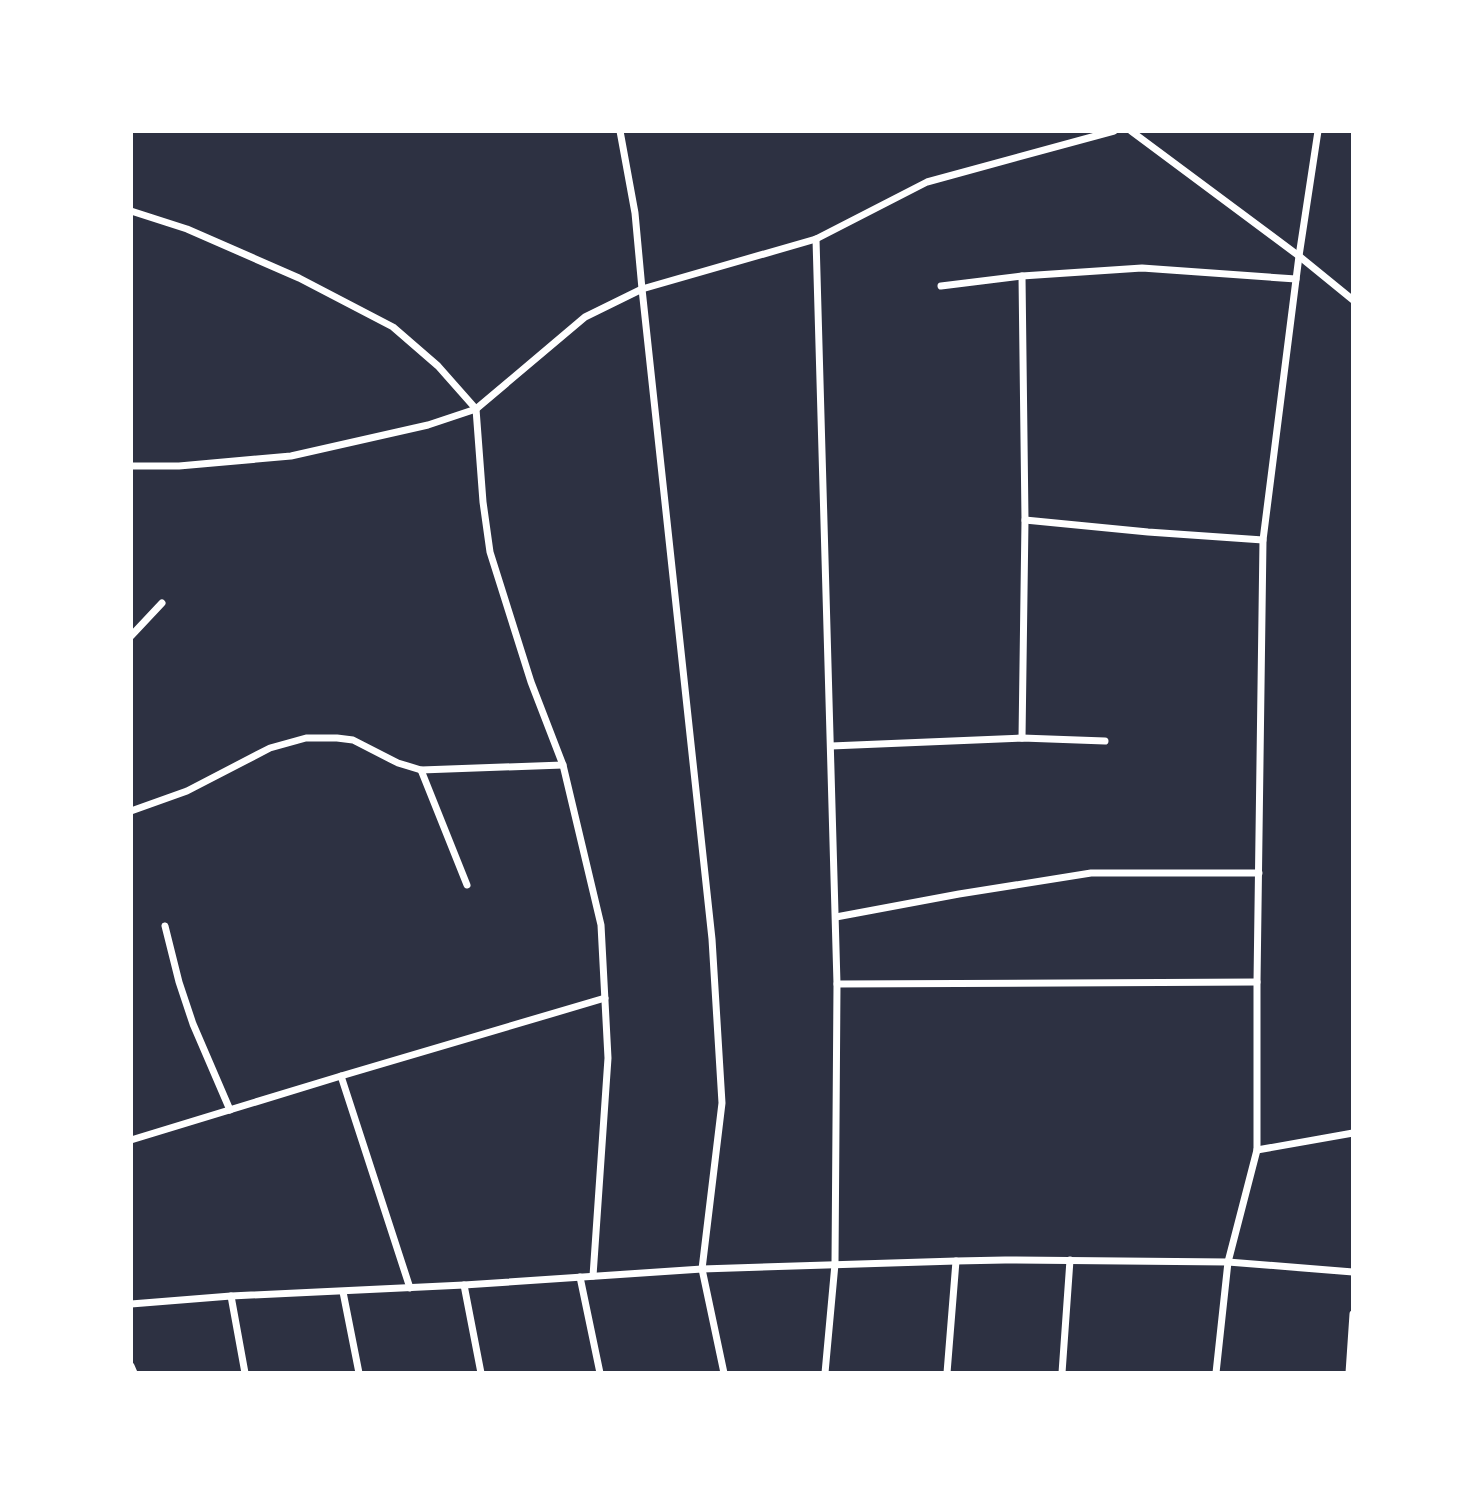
<svg xmlns="http://www.w3.org/2000/svg" width="1484" height="1504" font-family="'DejaVu Sans',sans-serif">
  <rect width="100%" height="100%" fill="#2d3142"/>
  <g fill="none" stroke-linecap="round" stroke-linejoin="round">
    <!-- minor -->
    <g stroke="#fff" stroke-width="7">
      <polyline points="620,131 635,213 642,289 712,939 722,1103 702,1269 724,1373"/>
      <polyline points="1131,131 1299,256 1353,300"/>
      <polyline points="131,211 187,229 299,278 393,327 438,366 476,409 483,502 490,552 531,682 563,765 601,925 608,1058 593,1276"/>
      <polyline points="816,239 837,984 835,1264 825,1373"/>
      <polyline points="1022,276 1025,520 1022,738"/>
      <polyline points="941,286 1022,276 1142,268 1296,279"/>
      <polyline points="131,466 179,466 291,456 428,425 476,409 585,317 642,289 816,239 927,182 1114,131"/>
      <polyline points="1025,520 1148,532 1263,540"/>
      <polyline points="131,636 162,603"/>
      <polyline points="831,746 1022,738 1105,741"/>
      <polyline points="421,770 467,885"/>
      <polyline points="131,811 187,791 270,748 306,738 337,738 353,740 398,763 421,770 563,765"/>
      <polyline points="836,917 959,894 1091,873 1259,873"/>
      <polyline points="165,926 179,982 193,1024 230,1110"/>
      <polyline points="837,984 1257,982"/>
      <polyline points="341,1076 410,1288"/>
      <polyline points="131,1140 341,1076 605,998"/>
      <polyline points="1257,1150 1353,1133"/>
      <polyline points="580,1277 600,1373"/>
      <polyline points="464,1285 481,1373"/>
      <polyline points="343,1292 359,1373"/>
      <polyline points="231,1296 245,1373"/>
      <polyline points="131,1304 231,1296 464,1285 702,1269 956,1261 1005,1260 1228,1262 1353,1272"/>
      <polyline points="131,1366 134,1373"/>
      <polyline points="947,1373 956,1261"/>
      <polyline points="1062,1373 1070,1260"/>
      <polyline points="1216,1373 1228,1262 1257,1150 1257,982 1263,540 1299,256 1318,131"/>
      <polyline points="1349,1373 1353,1314"/>
    </g>
  </g>
  <!-- border -->
  <rect width="1484" height="1504" fill="none" stroke="#ffffff" stroke-width="266"/>
</svg>
